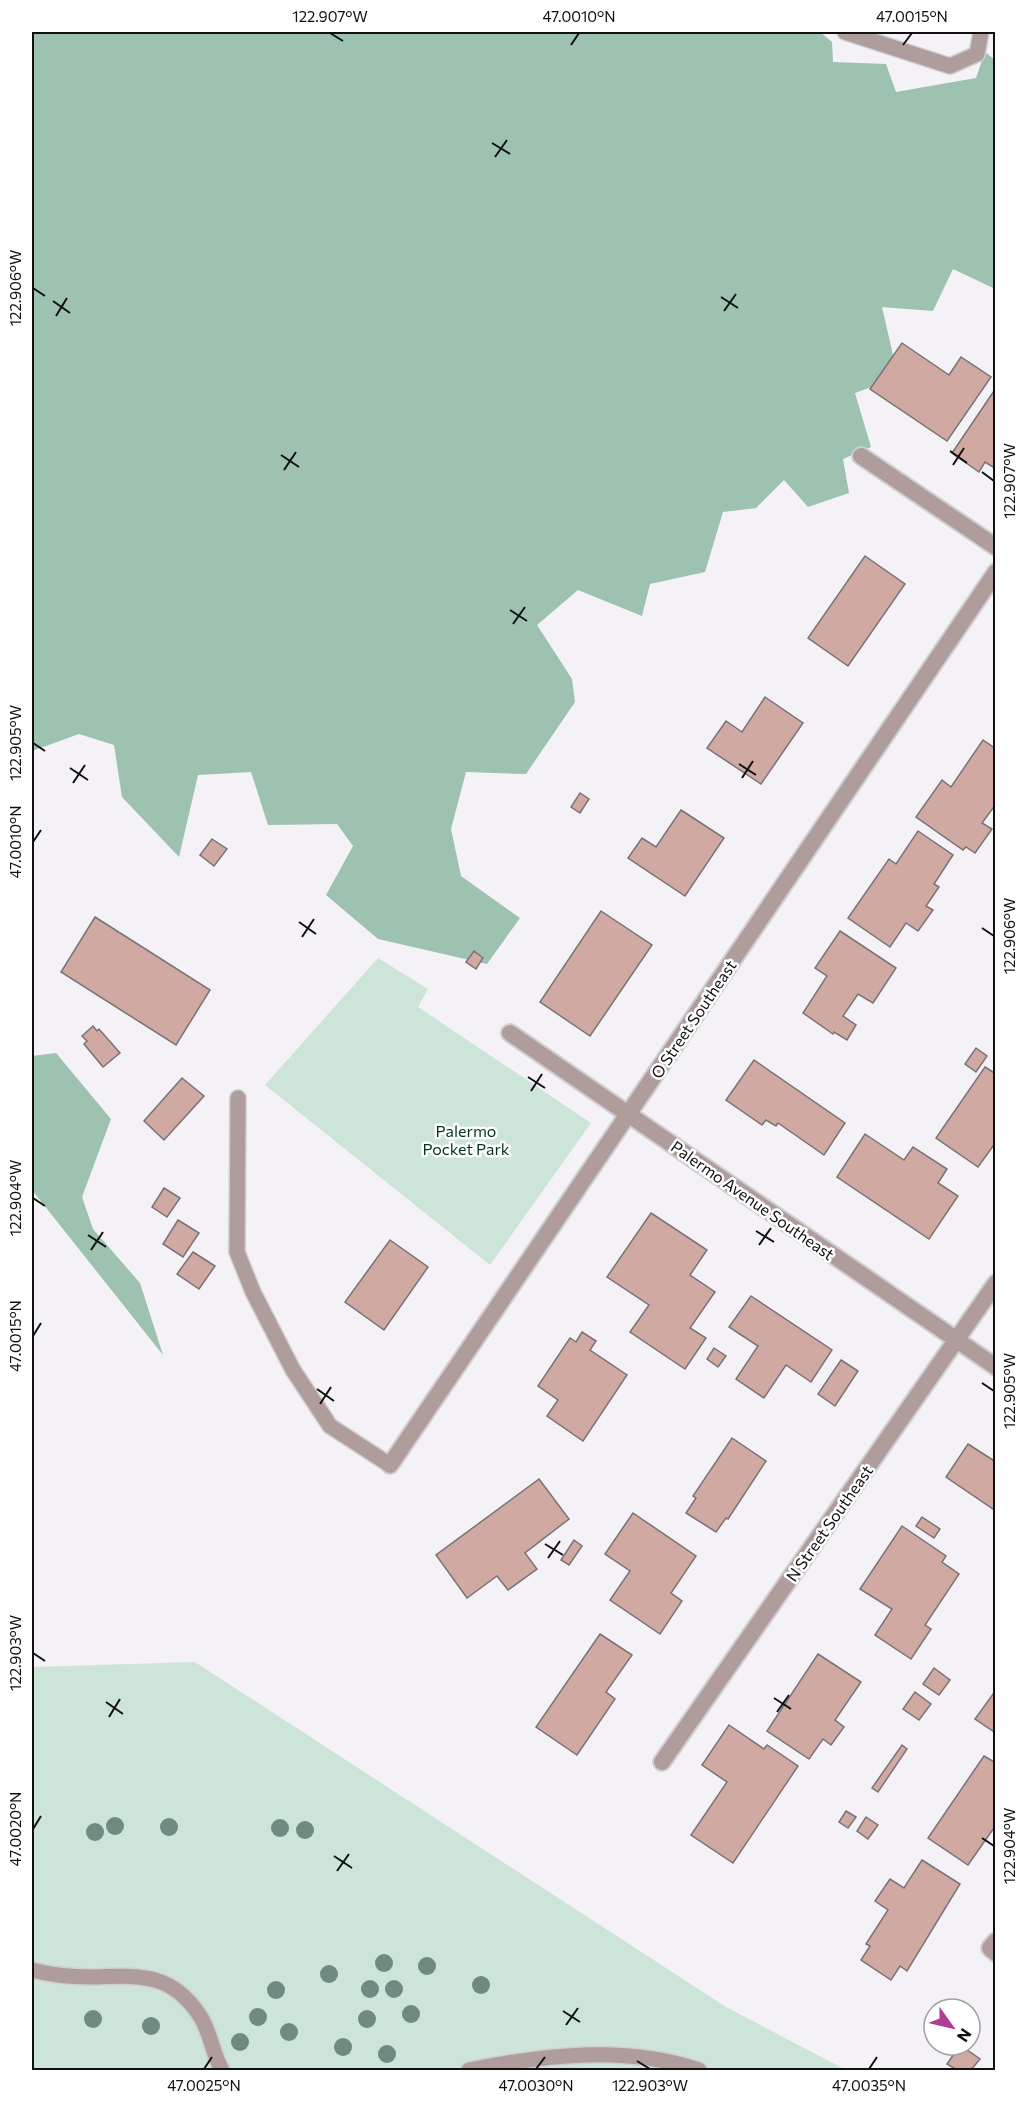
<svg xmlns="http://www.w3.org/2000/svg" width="1027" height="2102" font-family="Commissioner,sans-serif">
  <rect width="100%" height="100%" fill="#f4f2f6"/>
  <!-- green -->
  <g fill="#cce5d8">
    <polygon points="378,958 428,989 418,1007 591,1123 490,1265 265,1085"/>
    <polygon points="195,1662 726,2007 846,2070 32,2070 32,1667"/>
  </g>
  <!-- forest -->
  <g fill="#9dc2af">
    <polygon points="32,32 820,32 832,42 833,62 886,64 896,92 976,78 985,52 995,60 995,289 953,269 933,311 882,307 898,377 855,393 871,447 843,459 849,493 808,507 784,480 756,508 723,512 705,572 650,584 642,616 578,590 537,625 572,679 575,702 526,774 466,772 451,829 461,876 520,918 487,964 378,939 326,895 353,846 337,824 268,825 251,772 198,775 179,857 122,797 114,745 79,734 32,751"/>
    <polygon points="56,1053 111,1119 82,1197 93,1229 140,1283 163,1355 32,1190 32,1056"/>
  </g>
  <!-- building -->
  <g fill="#d0a9a3" stroke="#797373" stroke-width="1.5">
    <polygon points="902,343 949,375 961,357 991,377 947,441 870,389"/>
    <polygon points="996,388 996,469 985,462 979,472 952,453"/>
    <polygon points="865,556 905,584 848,666 808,638"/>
    <polygon points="765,697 803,723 761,784 707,748 726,721 742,732"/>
    <polygon points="983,740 996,749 996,804 982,823 992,829 975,853 966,847 963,850 916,817 942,780 951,787"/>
    <polygon points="580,793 589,799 580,813 571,807"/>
    <polygon points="681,810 724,838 685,896 628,858 642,838 656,847"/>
    <polygon points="918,831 953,855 934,884 939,887 926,906 933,910 918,931 906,923 890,947 848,918 889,859 896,864"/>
    <polygon points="212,839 227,849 214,866 200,855"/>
    <polygon points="601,911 652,945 590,1036 540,1002"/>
    <polygon points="95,917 210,990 176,1045 61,972"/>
    <polygon points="840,931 896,968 873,1003 858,994 843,1016 856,1025 847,1040 834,1032 833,1034 803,1013 827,976 815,968"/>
    <polygon points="474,951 483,958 476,969 466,962"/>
    <polygon points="93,1026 97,1031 99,1029 120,1053 103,1067 84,1044 87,1041 82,1036"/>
    <polygon points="976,1048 987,1056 976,1072 965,1064"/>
    <polygon points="754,1060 845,1123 824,1155 778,1123 776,1126 766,1120 762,1125 726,1100"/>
    <polygon points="985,1067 996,1074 996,1142 978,1167 936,1138"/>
    <polygon points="182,1078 204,1096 164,1140 144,1121"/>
    <polygon points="865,1134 904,1160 913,1147 947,1169 938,1183 958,1196 929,1239 837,1177"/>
    <polygon points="164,1188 180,1198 167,1217 152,1207"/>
    <polygon points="651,1213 707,1250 690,1275 715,1292 690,1328 706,1338 685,1369 630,1332 649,1305 607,1277"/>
    <polygon points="178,1220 199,1233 183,1257 163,1244"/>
    <polygon points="390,1240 428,1267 384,1330 345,1302"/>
    <polygon points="193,1252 215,1266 199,1289 177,1274"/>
    <polygon points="751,1296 832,1350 811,1382 786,1365 764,1398 736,1379 758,1346 729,1327"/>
    <polygon points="582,1332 596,1341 590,1350 627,1375 583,1441 547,1416 558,1400 538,1386 570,1338 576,1342"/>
    <polygon points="714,1348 726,1356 718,1367 707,1359"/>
    <polygon points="841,1360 858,1371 835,1406 818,1394"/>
    <polygon points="732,1438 766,1461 728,1519 726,1518 716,1532 686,1513 696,1498 693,1496"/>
    <polygon points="968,1444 996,1462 996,1511 946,1477"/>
    <polygon points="539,1479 569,1519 525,1553 537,1569 508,1590 497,1576 467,1598 436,1555"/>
    <polygon points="633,1513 696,1556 671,1593 682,1601 660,1634 610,1600 630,1571 605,1554"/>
    <polygon points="922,1517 940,1529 934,1538 916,1526"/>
    <polygon points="902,1526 946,1556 942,1562 959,1574 925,1625 931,1629 911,1659 875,1635 892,1609 860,1589"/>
    <polygon points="574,1540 582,1546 569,1565 561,1560"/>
    <polygon points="600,1634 632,1655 606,1692 615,1699 577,1755 536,1727"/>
    <polygon points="818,1654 861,1682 835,1720 844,1727 831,1745 823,1739 809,1759 767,1731"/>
    <polygon points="934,1668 950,1680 939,1695 923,1684"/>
    <polygon points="996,1690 996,1733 975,1719"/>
    <polygon points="915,1692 931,1704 919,1720 903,1709"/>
    <polygon points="729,1725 764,1749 767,1745 798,1766 733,1863 691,1835 727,1782 702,1765"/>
    <polygon points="902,1745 907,1749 878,1792 872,1788"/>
    <polygon points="984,1756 996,1763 996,1825 968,1865 928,1838"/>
    <polygon points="846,1811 856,1817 848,1828 839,1822"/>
    <polygon points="866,1817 878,1825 868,1839 857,1831"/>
    <polygon points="922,1860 960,1884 907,1971 900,1966 891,1980 861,1960 870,1946 866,1944 888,1910 875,1901 890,1879 904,1888"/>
    <polygon points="960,2045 980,2059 971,2070 957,2070 947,2064"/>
  </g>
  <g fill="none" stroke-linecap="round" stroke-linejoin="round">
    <!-- service casing -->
    <g stroke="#d0ced1" stroke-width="18">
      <g id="service">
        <polyline points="845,32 950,66 977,54 981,32"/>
        <polyline points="238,1098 237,1252 253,1292 293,1370 330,1426 390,1465"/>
        <path d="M32,1970C51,1975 70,1977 91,1977C137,1976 171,1971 200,2016C211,2033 212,2053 222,2070"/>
        <path d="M469,2070C544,2055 625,2045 699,2070"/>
      </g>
    </g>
    <!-- minor casing -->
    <g stroke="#d0ced1" stroke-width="20">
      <g id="minor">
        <polyline points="861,456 996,547"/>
        <polyline points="510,1033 996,1367"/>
        <polyline points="390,1465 996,572"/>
        <polyline points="662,1762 996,1283"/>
        <polyline points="996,1941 990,1948 996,1953"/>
      </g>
    </g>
    <!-- service -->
    <use href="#service" stroke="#af9d9c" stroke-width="15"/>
    <!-- minor -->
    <use href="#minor" stroke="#af9d9c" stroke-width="16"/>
  </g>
  <!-- trees -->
  <g fill="#6e8a81">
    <circle cx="115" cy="1826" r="9"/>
    <circle cx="169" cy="1827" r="9"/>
    <circle cx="280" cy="1828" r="9"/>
    <circle cx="305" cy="1830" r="9"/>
    <circle cx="95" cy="1832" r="9"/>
    <circle cx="384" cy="1963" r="9"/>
    <circle cx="427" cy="1966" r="9"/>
    <circle cx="329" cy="1974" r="9"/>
    <circle cx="481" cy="1985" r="9"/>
    <circle cx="370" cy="1989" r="9"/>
    <circle cx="394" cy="1989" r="9"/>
    <circle cx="276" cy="1990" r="9"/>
    <circle cx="411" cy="2014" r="9"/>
    <circle cx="258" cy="2017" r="9"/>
    <circle cx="93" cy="2019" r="9"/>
    <circle cx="367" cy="2019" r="9"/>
    <circle cx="151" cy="2026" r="9"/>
    <circle cx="289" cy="2032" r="9"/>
    <circle cx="240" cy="2042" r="9"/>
    <circle cx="343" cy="2047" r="9"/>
    <circle cx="387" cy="2054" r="9"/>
  </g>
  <!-- ticks -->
  <path fill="none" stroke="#111011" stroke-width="2" d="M330,33L343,41M571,45L579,33M903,45L912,33M492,143L510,154M495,157L507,140M33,288L45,296M721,297L738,308M53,301L70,313M724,311L736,294M56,316L67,298M950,451L967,463M281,455L299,467M953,465L964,448M284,470L296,452M982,472L994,481M510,610L527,621M513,624L525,607M33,743L45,751M739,764L756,775M70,768L88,780M742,778L753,761M73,783L85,765M33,842L41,830M299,922L316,934M982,928L994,936M302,937L314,919M528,1077L545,1088M531,1091L542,1074M33,1198L45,1206M756,1231L774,1242M88,1235L106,1247M759,1245L771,1228M91,1250L103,1232M33,1336L41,1323M982,1383L994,1391M317,1389L334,1401M320,1404L331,1387M545,1544L563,1555M548,1558L560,1541M33,1653L45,1661M774,1698L791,1709M106,1702L123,1714M777,1712L789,1695M109,1717L120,1699M33,1829L41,1816M982,1838L994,1846M334,1856L352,1868M337,1871L349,1854M563,2011L580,2022M566,2025L578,2008M637,2061L650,2069M204,2069L212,2057M536,2069L545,2057M869,2069L877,2057"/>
  <g text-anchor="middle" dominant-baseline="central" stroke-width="5" stroke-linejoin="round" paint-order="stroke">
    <!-- street labels -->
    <g font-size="16" fill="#111011" stroke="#fff">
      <text transform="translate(693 1019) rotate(-56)">O Street Southeast</text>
      <text transform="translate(753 1200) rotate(35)">Palermo Avenue Southeast</text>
      <text transform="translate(829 1523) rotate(-55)">N Street Southeast</text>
    </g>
    <!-- park labels -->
    <g font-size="16" fill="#013422" stroke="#fff">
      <text x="466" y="1130">Palermo<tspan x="466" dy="18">Pocket Park</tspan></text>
    </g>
  </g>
  <!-- border -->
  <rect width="1027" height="2102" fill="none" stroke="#ffffff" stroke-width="66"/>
  <!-- north arrow -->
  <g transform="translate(952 2027) rotate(124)"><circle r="28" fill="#ffffff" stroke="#a09fa0" stroke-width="1.5"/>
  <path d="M0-4.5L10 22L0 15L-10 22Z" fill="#b03c95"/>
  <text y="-9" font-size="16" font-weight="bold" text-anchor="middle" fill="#111011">N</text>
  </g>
  <rect x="33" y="33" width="961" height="2036" fill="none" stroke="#111011" stroke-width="2"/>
  <g font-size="15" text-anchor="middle" fill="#111011">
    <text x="330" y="22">122.907°W</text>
    <text x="579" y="22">47.0010°N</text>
    <text x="912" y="22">47.0015°N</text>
    <text transform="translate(16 288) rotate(-90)" y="5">122.906°W</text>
    <text transform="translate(1010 481) rotate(-90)" y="5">122.907°W</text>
    <text transform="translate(16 743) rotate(-90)" y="5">122.905°W</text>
    <text transform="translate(16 842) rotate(-90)" y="5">47.0010°N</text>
    <text transform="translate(1010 936) rotate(-90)" y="5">122.906°W</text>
    <text transform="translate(16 1198) rotate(-90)" y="5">122.904°W</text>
    <text transform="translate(16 1336) rotate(-90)" y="5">47.0015°N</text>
    <text transform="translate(1010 1391) rotate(-90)" y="5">122.905°W</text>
    <text transform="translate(16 1653) rotate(-90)" y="5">122.903°W</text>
    <text transform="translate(16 1829) rotate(-90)" y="5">47.0020°N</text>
    <text transform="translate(1010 1846) rotate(-90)" y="5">122.904°W</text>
    <text x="204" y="2091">47.0025°N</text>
    <text x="536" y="2091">47.0030°N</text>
    <text x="650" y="2091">122.903°W</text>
    <text x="869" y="2091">47.0035°N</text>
  </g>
</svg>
